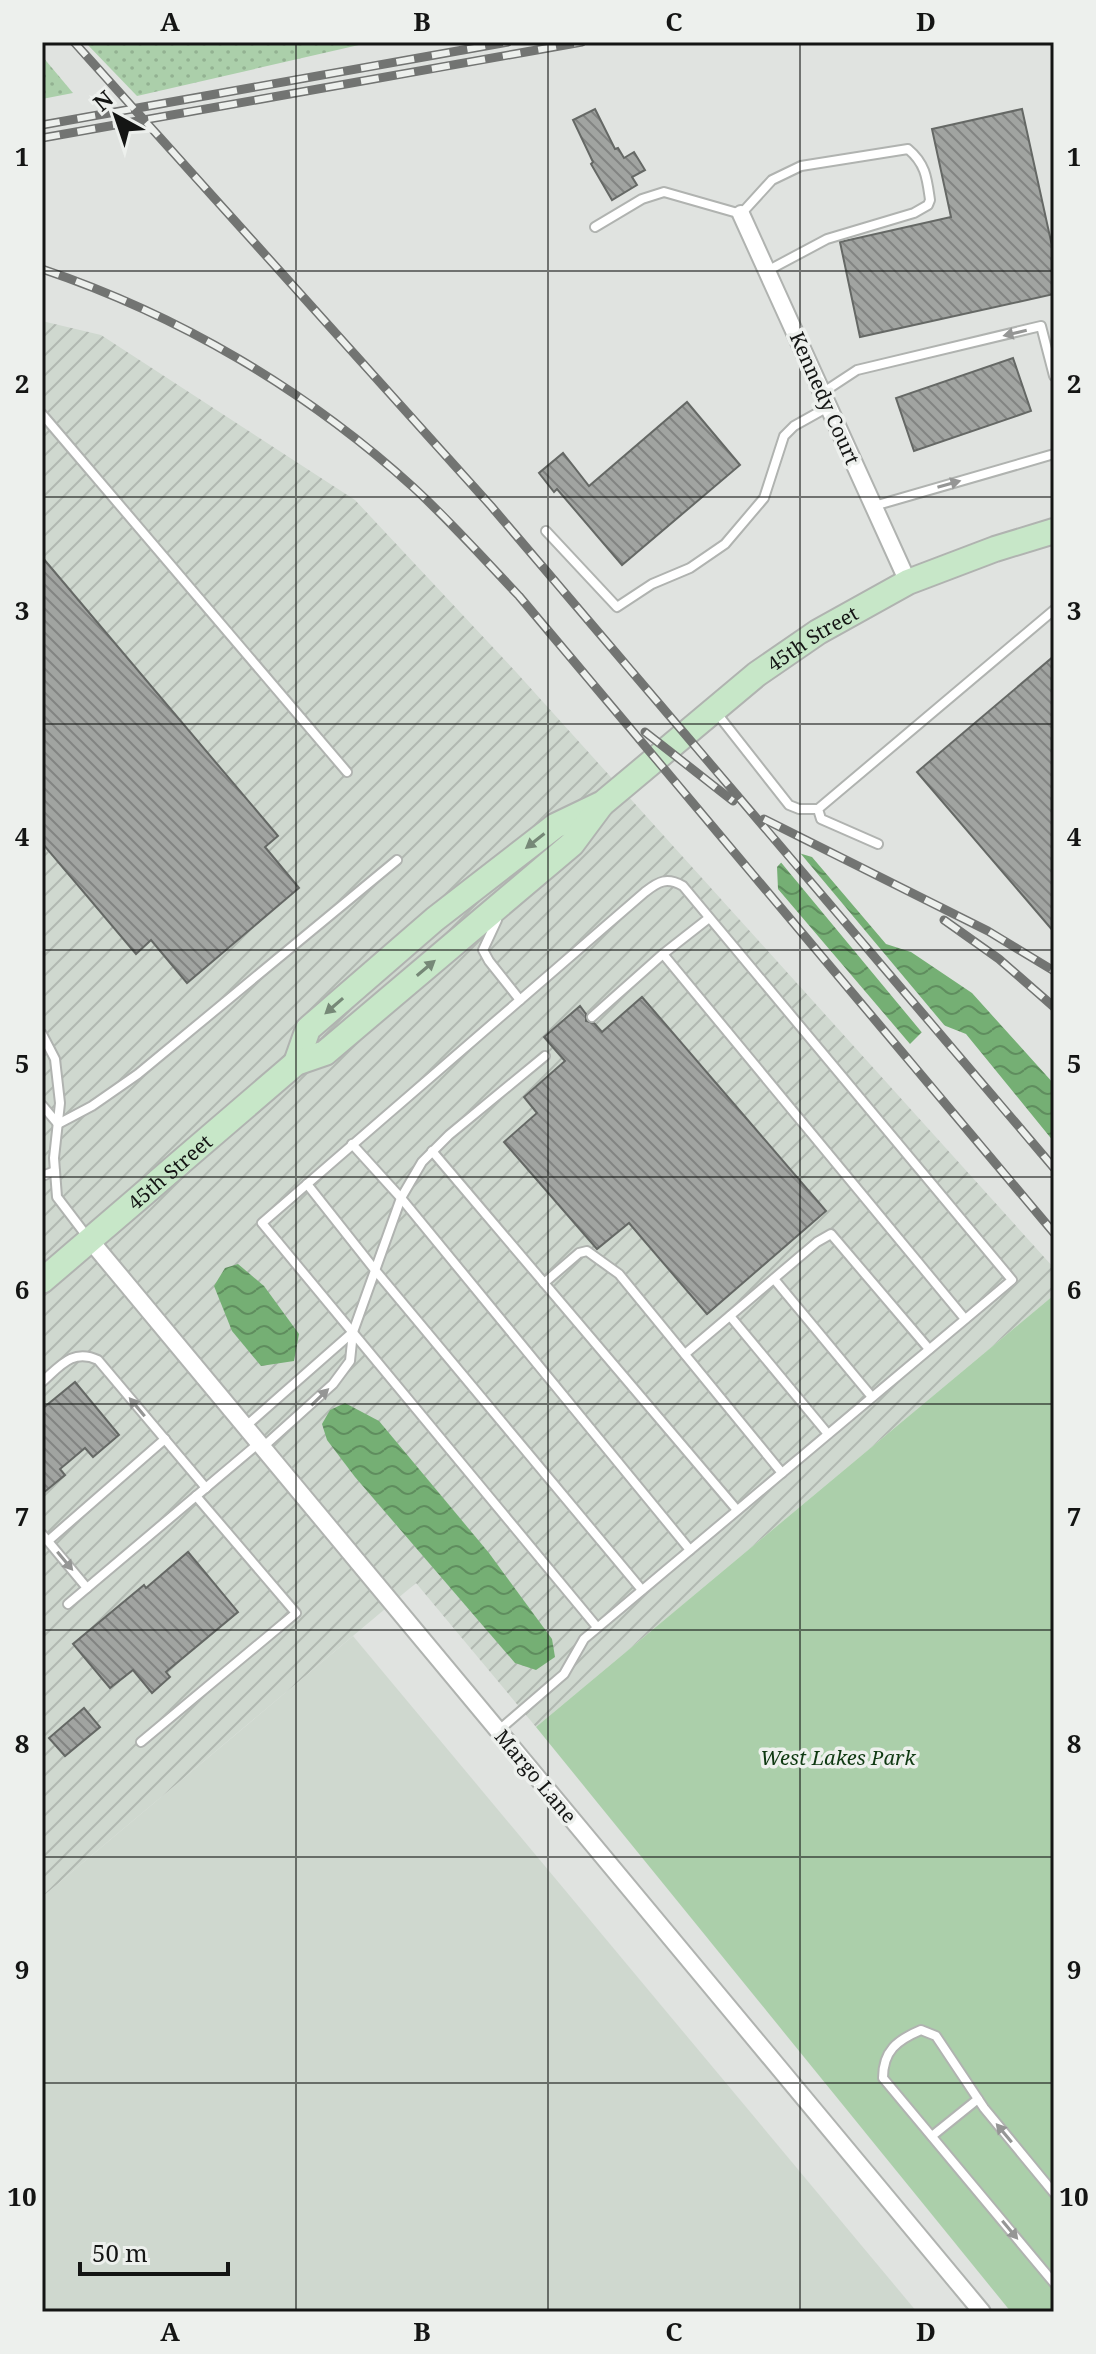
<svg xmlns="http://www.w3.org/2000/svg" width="1096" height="2354" font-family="'Noto Serif',serif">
  <defs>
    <pattern id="industrial-furrows" width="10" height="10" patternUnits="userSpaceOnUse" patternTransform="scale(2)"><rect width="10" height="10" fill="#cfd8cf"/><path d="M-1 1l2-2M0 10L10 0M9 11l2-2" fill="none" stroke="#b1b8b1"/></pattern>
    <pattern id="grass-dots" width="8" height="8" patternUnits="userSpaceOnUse" patternTransform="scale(2)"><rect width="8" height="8" fill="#abcfaa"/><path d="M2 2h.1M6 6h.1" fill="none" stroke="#92b191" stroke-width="1.8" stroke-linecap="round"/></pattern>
    <pattern id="water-waves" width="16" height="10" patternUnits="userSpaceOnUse" patternTransform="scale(2)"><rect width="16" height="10" fill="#75af74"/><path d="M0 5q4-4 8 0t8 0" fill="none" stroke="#5f8d5e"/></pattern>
    <pattern id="building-back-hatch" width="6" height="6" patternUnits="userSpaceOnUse" patternTransform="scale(2)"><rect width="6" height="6" fill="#a1a4a1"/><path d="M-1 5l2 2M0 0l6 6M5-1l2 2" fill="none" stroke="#828482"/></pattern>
  </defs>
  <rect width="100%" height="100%" fill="#e0e3e0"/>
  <!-- built -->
  <polygon fill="#cfd8cf" points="353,1636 917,2312 42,2312 42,1897"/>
  <!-- industrial -->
  <polygon fill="url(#industrial-furrows)" points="42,321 101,335 355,500 516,672 1054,1268 1054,1295 536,1727 416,1583 42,1897"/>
  <!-- grass -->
  <g fill="url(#grass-dots)">
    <polygon points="85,42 372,42 137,96"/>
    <polygon points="42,56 73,93 42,99"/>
  </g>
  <!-- green -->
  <polygon fill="#abcfaa" points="1054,1295 1054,2312 1011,2312 536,1727"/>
  <!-- water -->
  <g fill="url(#water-waves)">
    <polygon points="792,851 812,857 886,944 911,952 972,993 1054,1084 1054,1142 966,1034 933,1021 910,1044 778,889 777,867"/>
    <polygon points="238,1264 264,1286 299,1334 294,1361 261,1366 232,1331 214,1286 225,1268"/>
    <polygon points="345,1403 379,1421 489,1553 552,1639 555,1657 536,1670 515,1663 355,1477 327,1440 322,1424 330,1410"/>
  </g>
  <!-- pier -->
  <polygon fill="#e0e3e0" points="790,848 793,850 796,848 950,1032 934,1026 924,1035 779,860"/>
  <!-- building -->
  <g fill="url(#building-back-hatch)" stroke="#656865" stroke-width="2">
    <polygon points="595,109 615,149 618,148 624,158 634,152 645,170 632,177 637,185 612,200 591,164 593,162 573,120"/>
    <polygon points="1022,109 1054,255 1054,294 860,337 840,242 951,217 932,129"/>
    <polygon points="1013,358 1031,411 914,451 896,398"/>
    <polygon points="687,402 740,465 622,565 557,489 554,492 539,473 563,453 589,486"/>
    <polygon points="42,557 278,836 265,847 299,888 187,983 151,940 136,954 42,843"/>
    <polygon points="1054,656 1054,932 917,772"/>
    <polygon points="642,997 826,1211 707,1314 629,1223 597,1249 504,1142 537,1113 524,1097 565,1061 544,1037 580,1006 586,1014 586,1021 594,1023 602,1032"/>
    <polygon points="75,1382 119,1435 93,1457 85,1448 60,1469 65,1475 42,1494 42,1409"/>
    <polygon points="188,1552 238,1612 166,1672 170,1677 152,1693 133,1670 110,1688 73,1644 144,1585 146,1588"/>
    <polygon points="84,1708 100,1727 65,1756 49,1738"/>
  </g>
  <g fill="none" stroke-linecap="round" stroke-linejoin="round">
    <!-- lane casing -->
    <g stroke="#b0b3b0" stroke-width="12">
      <g id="lane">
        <path d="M595,227L642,199L664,192L741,214L772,180L801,166L908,149C926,164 927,179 930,200L928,205L914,213L827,239L767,271"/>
        <polyline points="822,393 857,370 1041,326 1054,376"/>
        <polyline points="42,414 347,772"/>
        <polyline points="874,506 1054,454"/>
        <polyline points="546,531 617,607 652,584 690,568 725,544 764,498 784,436 794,426 828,407"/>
        <polyline points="715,711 789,805 799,809 818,809"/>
        <polyline points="878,844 821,819 818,809 1054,610"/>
        <polyline points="497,920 483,950 489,961 520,1000"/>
        <polyline points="663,954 965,1319"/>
        <polyline points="592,1017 663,954 709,918"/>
        <polyline points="42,1034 55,1059 60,1103 54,1158 57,1197 89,1239"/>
        <polyline points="42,1105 58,1124 92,1106 138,1074 397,860"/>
        <polyline points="352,1144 401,1198 690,1550"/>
        <polyline points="432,1151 737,1510"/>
        <polyline points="42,1176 55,1171"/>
        <polyline points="307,1184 375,1270 642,1590"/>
        <polyline points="774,1279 872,1397"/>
        <polyline points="544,1283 579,1253 587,1251 619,1274 782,1473"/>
        <polyline points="730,1316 828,1434"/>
        <polyline points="685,1354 817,1242 831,1234 929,1349"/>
        <path d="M42,1382C60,1366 73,1348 98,1360L206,1488"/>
        <polyline points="246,1426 353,1332"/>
        <polyline points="263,1447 333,1384 350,1361 353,1332 401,1198 422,1162 449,1135 545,1056"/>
        <polyline points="42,1534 87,1588"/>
        <polyline points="48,1541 165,1439"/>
        <polyline points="68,1604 259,1443"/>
        <path d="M499,1730L564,1674L584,1639L1012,1280L683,886C667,877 659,881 645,892L262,1223L597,1627"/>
        <polyline points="141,1742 296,1613 196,1496"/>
        <polyline points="932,2136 978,2099"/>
        <path d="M1054,2193L984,2108L936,2036L921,2030C897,2040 883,2051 883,2078L1054,2283"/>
      </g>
    </g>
    <!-- street casing -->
    <g stroke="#b0b3b0" stroke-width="20">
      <g id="street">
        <polyline points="741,214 908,582"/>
        <polyline points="90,1240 982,2312"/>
      </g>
    </g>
    <!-- secondary casing -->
    <g stroke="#b0b3b0" stroke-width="28">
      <g id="secondary">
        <path id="s1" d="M296,1063L308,1029L435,919L555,826L603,803L757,674L818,632L908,582L995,549L1054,531"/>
        <path id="s2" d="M42,1281L296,1063L325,1053L572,844L601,805"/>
      </g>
    </g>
    <!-- lane -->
    <use href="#lane" stroke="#fff" stroke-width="8"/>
    <!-- street -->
    <use href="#street" stroke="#fff" stroke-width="16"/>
    <!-- secondary -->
    <use href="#secondary" stroke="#c7e7c8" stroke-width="24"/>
    <!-- rail casing -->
    <g stroke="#727472" stroke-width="9">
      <g id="rail">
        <polyline points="74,42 491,506 1054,1168"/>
        <polyline points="42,125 508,42"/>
        <polyline points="42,138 582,42"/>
        <path d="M42,269C179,315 306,390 413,487C450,521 484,559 519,596L1054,1233"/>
        <polyline points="645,732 733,801"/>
        <polyline points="764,819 988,931 1054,971"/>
        <polyline points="944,920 999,959 1054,1007"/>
      </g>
    </g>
    <!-- rail -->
    <use href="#rail" stroke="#edf0ed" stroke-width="6" stroke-dasharray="18" stroke-linecap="butt"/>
  </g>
  <!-- one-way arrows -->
  <defs><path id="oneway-solid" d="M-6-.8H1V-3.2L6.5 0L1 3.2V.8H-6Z" transform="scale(2)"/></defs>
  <g fill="#959695">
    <use href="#oneway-solid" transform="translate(1015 333) rotate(167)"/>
    <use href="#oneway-solid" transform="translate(949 484) rotate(-16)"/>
    <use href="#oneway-solid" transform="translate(320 1397) rotate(-44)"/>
    <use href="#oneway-solid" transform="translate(137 1407) rotate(-130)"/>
    <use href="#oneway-solid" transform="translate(65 1561) rotate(50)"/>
    <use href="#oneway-solid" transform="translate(1004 2133) rotate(-130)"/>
    <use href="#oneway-solid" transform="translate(1010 2230) rotate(50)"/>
  </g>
  <g fill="#768877">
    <use href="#oneway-solid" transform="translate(535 841) rotate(142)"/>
    <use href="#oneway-solid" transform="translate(426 968) rotate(-40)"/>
    <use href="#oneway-solid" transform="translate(334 1006) rotate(139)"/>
  </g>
  <!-- grid -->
  <path fill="none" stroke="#141514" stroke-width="2" stroke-opacity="0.55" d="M296,42V2312M548,42V2312M800,42V2312M42,271H1054M42,497H1054M42,724H1054M42,950H1054M42,1177H1054M42,1404H1054M42,1630H1054M42,1857H1054M42,2083H1054"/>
  <g text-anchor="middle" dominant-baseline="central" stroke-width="7" stroke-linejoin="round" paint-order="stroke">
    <!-- street labels -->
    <g font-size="20" fill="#141514" stroke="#edf0ed">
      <text transform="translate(825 398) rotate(66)">Kennedy Court</text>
      <text stroke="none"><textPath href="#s1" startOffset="676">45th Street</textPath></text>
      <text stroke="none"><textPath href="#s2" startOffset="168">45th Street</textPath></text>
      <text transform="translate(536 1776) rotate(50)">Margo Lane</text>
    </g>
    <!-- park labels -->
    <g font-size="20" font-style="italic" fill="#0f3912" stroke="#edf0ed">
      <text x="838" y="1757">West Lakes Park</text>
    </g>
  </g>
  <!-- border -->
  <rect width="1096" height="2354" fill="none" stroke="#edf0ed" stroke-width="88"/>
  <!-- north arrow -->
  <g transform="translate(116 116) rotate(320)" stroke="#edf0ed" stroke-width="6" paint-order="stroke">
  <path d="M0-6L14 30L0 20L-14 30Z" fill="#141514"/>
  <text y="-12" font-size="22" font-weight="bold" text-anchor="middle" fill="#141514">N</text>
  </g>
  <!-- scale -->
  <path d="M80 2262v12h148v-12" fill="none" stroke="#141514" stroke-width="4"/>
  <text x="92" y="2262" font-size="24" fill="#141514" stroke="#edf0ed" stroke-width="6" paint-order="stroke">50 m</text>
  <rect x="44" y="44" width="1008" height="2266" fill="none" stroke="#141514" stroke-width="3"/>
  <g font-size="26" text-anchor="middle" font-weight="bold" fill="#141514">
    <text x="170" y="31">A</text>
    <text x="422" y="31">B</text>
    <text x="674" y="31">C</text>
    <text x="926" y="31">D</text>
    <text x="22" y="166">1</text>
    <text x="1074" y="166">1</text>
    <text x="22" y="393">2</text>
    <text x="1074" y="393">2</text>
    <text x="22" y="620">3</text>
    <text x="1074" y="620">3</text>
    <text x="22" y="846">4</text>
    <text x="1074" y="846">4</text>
    <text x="22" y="1073">5</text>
    <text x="1074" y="1073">5</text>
    <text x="22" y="1299">6</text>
    <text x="1074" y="1299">6</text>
    <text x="22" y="1526">7</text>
    <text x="1074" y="1526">7</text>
    <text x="22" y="1753">8</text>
    <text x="1074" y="1753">8</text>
    <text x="22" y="1979">9</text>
    <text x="1074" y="1979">9</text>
    <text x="22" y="2206">10</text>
    <text x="1074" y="2206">10</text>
    <text x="170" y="2341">A</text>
    <text x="422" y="2341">B</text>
    <text x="674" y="2341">C</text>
    <text x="926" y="2341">D</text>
  </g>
</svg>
